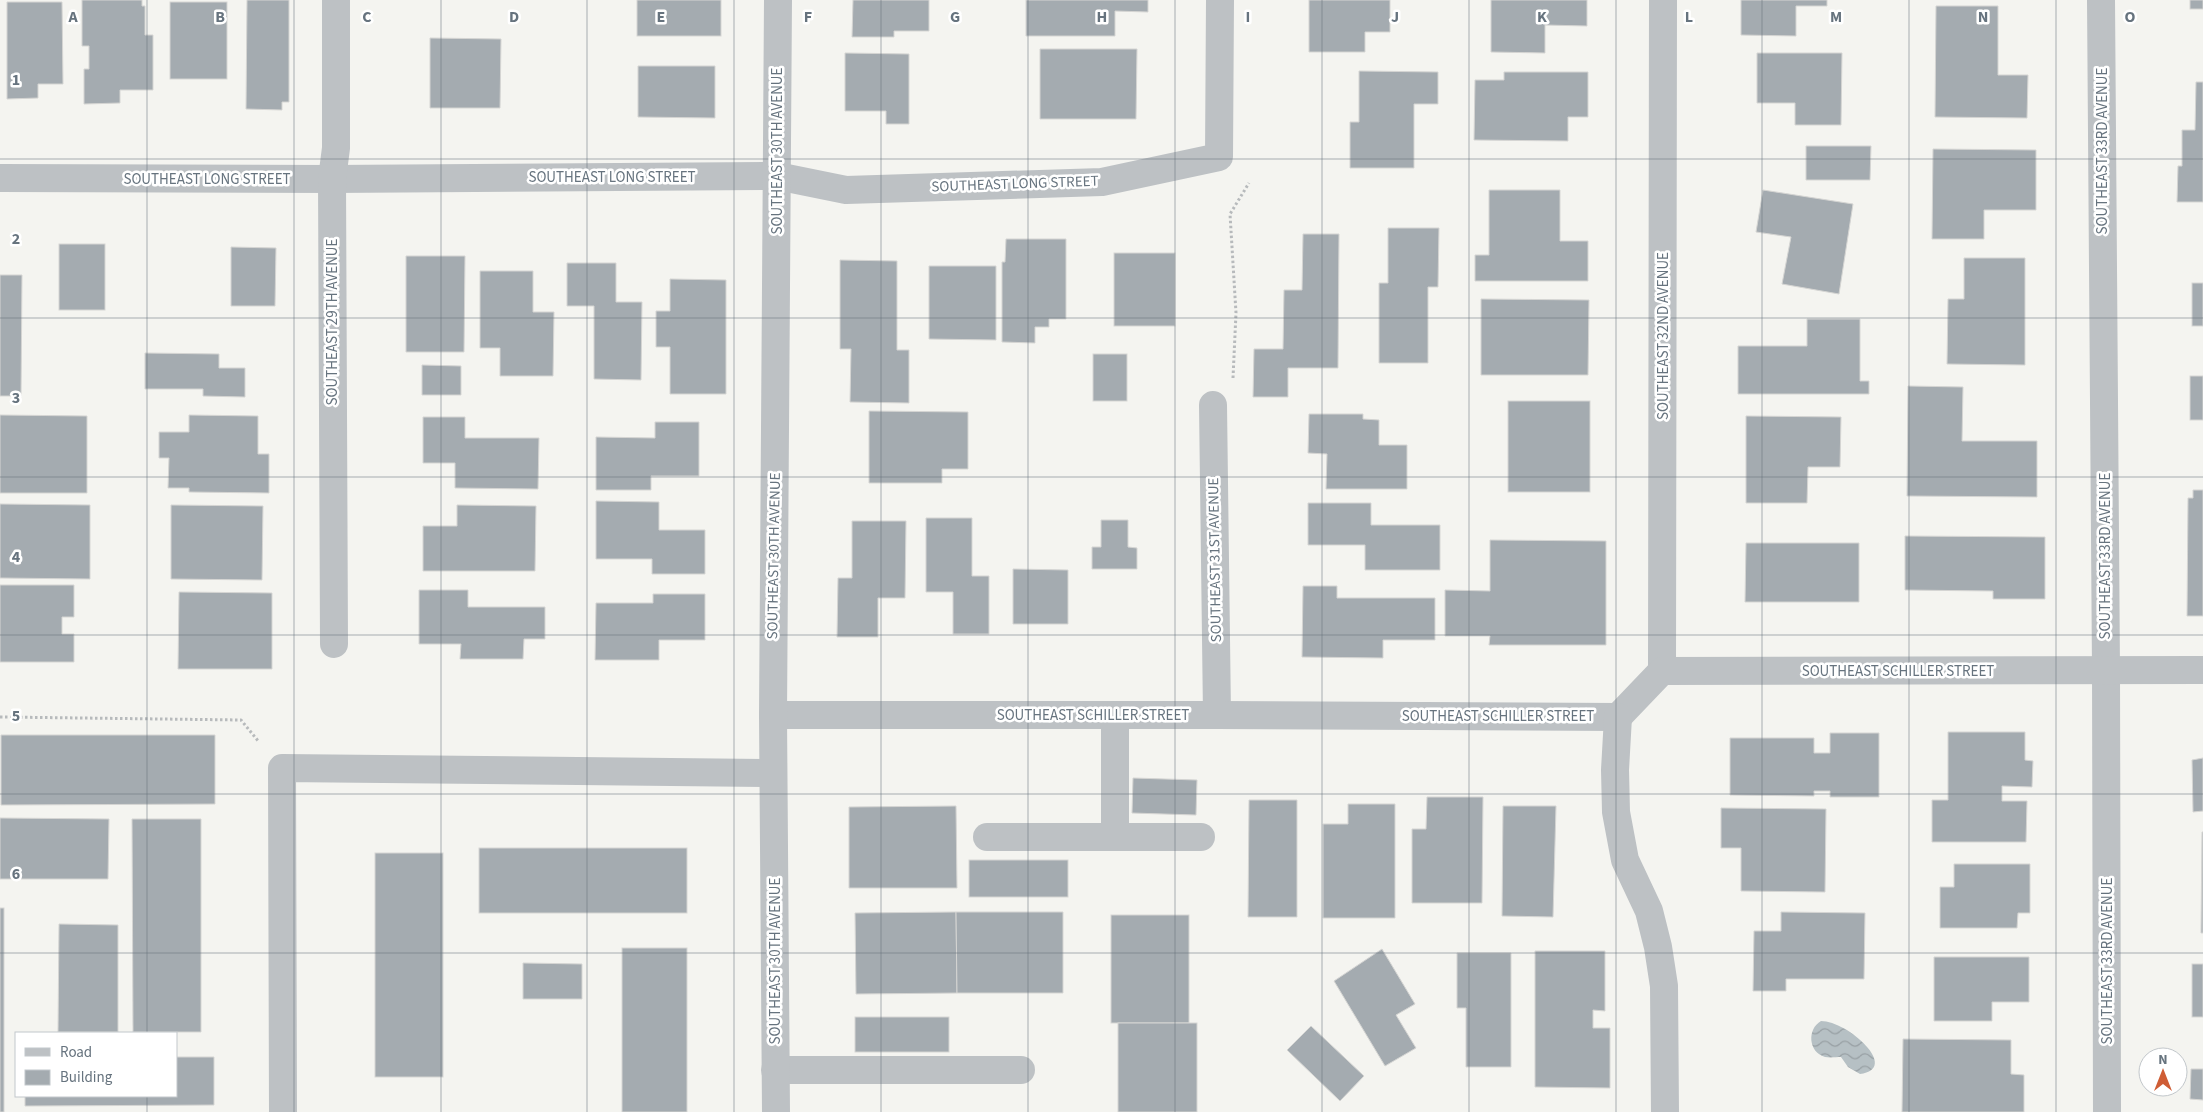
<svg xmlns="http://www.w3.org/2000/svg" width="2203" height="1112" font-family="'Source Sans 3',sans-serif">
  <defs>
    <pattern id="water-waves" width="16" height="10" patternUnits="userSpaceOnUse" patternTransform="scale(1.25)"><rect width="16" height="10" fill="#b6c0c4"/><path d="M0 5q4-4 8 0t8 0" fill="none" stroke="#98a0a4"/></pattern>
  </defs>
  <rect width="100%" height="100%" fill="#f4f4f0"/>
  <!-- water -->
  <path fill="url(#water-waves)" d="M1821,1021C1848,1021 1901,1069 1860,1074L1848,1067L1841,1057C1836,1057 1830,1058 1825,1057C1808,1052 1807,1029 1821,1021Z"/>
  <!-- building -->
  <g fill="#a4abb0" stroke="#d5d5d3">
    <polygon points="82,0 142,0 142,6 145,6 145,35 153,35 153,90 120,90 120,103 84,104 84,69 89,69 89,46 82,46"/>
    <polygon points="247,0 289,0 289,102 282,102 282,110 246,109"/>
    <rect x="637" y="0" width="84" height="36"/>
    <polygon points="853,0 929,0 929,31 894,31 894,37 852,37"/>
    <polygon points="1026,0 1148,0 1148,12 1115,11 1115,36 1026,36"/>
    <polygon points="1309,0 1390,0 1390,32 1365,32 1365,52 1309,52"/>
    <polygon points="1491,0 1587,0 1587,26 1545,25 1545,53 1491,52"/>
    <polygon points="1741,0 1827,0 1827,6 1796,6 1796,36 1741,35"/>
    <rect x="2190" y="0" width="13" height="9"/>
    <polygon points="7,2 62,2 63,84 38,84 38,98 7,99"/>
    <rect x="170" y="2" width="57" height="77"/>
    <polygon points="1936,6 1998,6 1998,75 2028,75 2027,118 1935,117"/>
    <polygon points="430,38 501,39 500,108 430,108"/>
    <polygon points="1040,49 1137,49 1136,119 1040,119"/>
    <polygon points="845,53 909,54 909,124 886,124 886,111 845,111"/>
    <polygon points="1757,53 1842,53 1841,125 1795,125 1795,103 1757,103"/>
    <polygon points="638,66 715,66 715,118 638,117"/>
    <polygon points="1359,71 1438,72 1438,104 1414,104 1414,168 1350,168 1350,122 1359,122"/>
    <polygon points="1504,72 1588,72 1588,117 1568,117 1568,141 1474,140 1475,80 1504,80"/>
    <polygon points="2196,82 2203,82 2203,202 2177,202 2178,166 2182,166 2182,130 2195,130"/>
    <polygon points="1806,146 1871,146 1870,180 1806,180"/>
    <polygon points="1933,149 2036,150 2036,210 1984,210 1984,239 1932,239"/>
    <polygon points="1489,190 1560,190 1560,241 1588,241 1588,281 1475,281 1475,255 1489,255"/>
    <polygon points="1763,190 1853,204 1839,294 1782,284 1791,237 1756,232"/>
    <polygon points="1388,228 1439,228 1438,287 1428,287 1428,363 1379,363 1379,283 1388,283"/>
    <polygon points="1303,234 1339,234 1338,368 1288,368 1288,397 1253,397 1254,349 1283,349 1284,290 1302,290"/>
    <polygon points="1006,239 1066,239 1066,319 1049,319 1049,327 1035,327 1035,343 1002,342 1002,262 1005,262"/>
    <rect x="59" y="244" width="46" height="66"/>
    <polygon points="231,247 276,248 275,306 231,306"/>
    <rect x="1114" y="253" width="61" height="73"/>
    <polygon points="406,256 465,256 464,352 406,352"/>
    <polygon points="1964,258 2025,258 2025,365 1947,364 1948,299 1964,299"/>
    <polygon points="840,260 897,261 897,350 909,350 909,403 850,402 851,349 840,349"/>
    <polygon points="567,263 616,263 616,302 642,302 641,380 594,379 594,306 567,306"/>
    <polygon points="929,266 996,266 996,340 929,339"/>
    <polygon points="480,271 533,271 533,312 554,312 553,376 500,376 500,348 480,348"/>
    <polygon points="0,275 22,275 21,396 0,396"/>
    <polygon points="670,279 726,280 726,394 670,394 670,347 656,347 656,311 670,311"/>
    <rect x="2192" y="283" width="11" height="43"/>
    <polygon points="1481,299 1589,300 1588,375 1481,375"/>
    <polygon points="1807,319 1860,319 1860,381 1869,381 1869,394 1738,394 1738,346 1807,346"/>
    <polygon points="145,353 219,354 219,368 245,368 245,397 203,396 203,389 145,389"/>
    <rect x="1093" y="354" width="34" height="47"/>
    <polygon points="422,365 461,366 461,395 422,395"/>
    <rect x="2190" y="376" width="13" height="44"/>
    <polygon points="1908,386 1963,387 1962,441 2037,441 2037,497 1907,496"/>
    <rect x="1508" y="401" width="82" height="91"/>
    <polygon points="869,411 968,412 968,469 942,469 942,483 869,483"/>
    <polygon points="1309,414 1363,414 1363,419 1379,420 1379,445 1407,445 1407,489 1326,489 1327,454 1308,453"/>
    <polygon points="0,415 87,416 87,493 0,493"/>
    <polygon points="189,415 258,416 258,454 269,454 269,493 189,492 189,488 168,488 169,458 159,458 159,432 189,432"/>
    <polygon points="1746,416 1841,417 1840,467 1808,467 1807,503 1746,503"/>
    <polygon points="423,417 465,417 465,438 539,438 538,489 455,488 455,463 423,463"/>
    <polygon points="655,422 699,422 699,476 651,476 651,490 596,490 596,437 655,438"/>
    <polygon points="2193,490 2203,490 2203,616 2187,616 2188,498 2193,498"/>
    <polygon points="596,501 659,502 659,530 705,530 705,574 652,574 652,559 596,559"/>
    <polygon points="1308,503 1371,503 1371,525 1440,525 1440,570 1365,570 1365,545 1308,545"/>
    <polygon points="0,504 90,505 90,579 0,578"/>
    <polygon points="171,505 263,506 262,580 171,579"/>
    <polygon points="457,505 536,506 535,571 423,571 423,526 457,526"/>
    <polygon points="926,518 972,518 972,576 989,576 989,634 953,634 953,592 926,592"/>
    <polygon points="1101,520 1128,520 1128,547 1137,548 1137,569 1092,569 1092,547 1101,547"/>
    <polygon points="852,521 906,521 905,598 878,598 878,637 837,637 838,578 852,578"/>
    <polygon points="1905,536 2045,537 2045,599 1993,599 1993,591 1905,590"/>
    <polygon points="1490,540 1606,541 1606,645 1489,645 1490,636 1445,636 1445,590 1490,591"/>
    <polygon points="1746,543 1859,543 1859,602 1745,602"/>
    <polygon points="1013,569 1068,570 1068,624 1013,624"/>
    <polygon points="0,585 74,585 74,617 62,617 62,634 74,634 74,662 0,662"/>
    <polygon points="1303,586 1337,586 1337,598 1435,598 1435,640 1383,640 1383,658 1302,657"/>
    <polygon points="419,590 468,590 468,607 545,607 545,639 524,639 523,659 460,659 461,644 419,644"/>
    <polygon points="179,592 272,593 272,669 178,669"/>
    <polygon points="653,594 705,594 705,640 659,640 659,660 595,660 596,603 653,603"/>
    <polygon points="1948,732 2025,732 2025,760 2033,761 2032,787 2002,786 2002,801 2027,801 2026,842 1932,842 1932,800 1948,800"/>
    <polygon points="1830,733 1879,733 1879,797 1830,797 1830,791 1814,791 1814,796 1730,795 1730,738 1814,738 1814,753 1830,753"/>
    <polygon points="1,735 215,735 215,804 1,805"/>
    <polygon points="2203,758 2203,811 2193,812 2192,760"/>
    <polygon points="1133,778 1197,780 1196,815 1132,813"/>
    <polygon points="1427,797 1483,797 1482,903 1412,903 1412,829 1426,829"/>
    <polygon points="1249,800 1297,800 1297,917 1248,917"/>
    <polygon points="1348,804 1395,804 1395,918 1323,918 1323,824 1348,824"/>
    <polygon points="956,806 957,888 849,888 849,807"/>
    <polygon points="1503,806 1556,806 1553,917 1502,916"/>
    <polygon points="1721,808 1826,809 1825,892 1741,891 1741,848 1721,848"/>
    <polygon points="0,818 109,819 108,879 0,879"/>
    <polygon points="132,819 201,819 201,1032 133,1032"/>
    <polygon points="2202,832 2203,832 2203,933 2201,933"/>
    <rect x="479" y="848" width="208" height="65"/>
    <rect x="375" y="853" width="68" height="224"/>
    <rect x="969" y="860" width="99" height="37"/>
    <polygon points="1954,864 2030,864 2030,913 2018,913 2017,928 1940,928 1940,887 1954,887"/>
    <rect x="0" y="908" width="4" height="204"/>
    <polygon points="956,912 957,993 856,994 855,913"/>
    <polygon points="956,912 1063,912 1063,993 957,993"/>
    <polygon points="1781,912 1865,913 1864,979 1786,979 1786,991 1753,991 1754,931 1781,931"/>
    <rect x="1111" y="915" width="78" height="108"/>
    <polygon points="59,924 118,925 118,1032 58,1032"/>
    <rect x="622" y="948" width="65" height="164"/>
    <polygon points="1382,949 1415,1004 1396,1015 1416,1048 1385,1066 1334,981"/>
    <polygon points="1535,951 1605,951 1605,1011 1593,1010 1593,1028 1610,1028 1610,1088 1535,1087"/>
    <polygon points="1457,953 1511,953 1511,1067 1466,1067 1466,1008 1457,1008"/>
    <polygon points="1934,957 2029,957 2029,1002 1992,1002 1992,1021 1934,1021"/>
    <polygon points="523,963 582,964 582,999 523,999"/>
    <rect x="2192" y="964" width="11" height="53"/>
    <rect x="855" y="1017" width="94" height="35"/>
    <rect x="1118" y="1023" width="79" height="89"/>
    <polygon points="1311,1026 1364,1076 1340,1101 1287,1050"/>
    <polygon points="1903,1039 2011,1040 2011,1074 2024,1075 2024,1112 1902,1112"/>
    <polygon points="176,1057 214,1057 214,1105 25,1106 25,1096 176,1096"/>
    <polygon points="2191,1069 2203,1069 2203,1100 2190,1099"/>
  </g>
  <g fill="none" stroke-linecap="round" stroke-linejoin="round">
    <!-- path -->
    <g stroke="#b7babc" stroke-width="3" stroke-dasharray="2.5 2.5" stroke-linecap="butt">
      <polyline points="1233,378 1236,313 1230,214 1249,183"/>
      <polyline points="0,717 241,720 259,742"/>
    </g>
    <!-- minor -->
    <g stroke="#bdc1c4" stroke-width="28">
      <polyline points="2101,0 2106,670 2107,1112"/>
      <polyline points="0,178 332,179 777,176 846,190 1102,182 1219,157 1220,0"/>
      <polyline points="1213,405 1217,715"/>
      <polyline points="334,644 332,179 336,148 336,0"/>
      <polyline points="1662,671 1663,0"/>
      <polyline points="773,715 1217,715 1618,717 1662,671 2203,670"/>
      <polyline points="1115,715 1115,837"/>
      <polyline points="1618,717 1615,770 1616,812 1625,860 1649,911 1658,947 1664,986 1665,1112"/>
      <polyline points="987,837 1201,837"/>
      <polyline points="775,1070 1021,1070"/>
      <polyline points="283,1112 282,768 773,773"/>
      <polyline points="776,1112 773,715 778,0"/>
    </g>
  </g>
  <!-- grid -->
  <path fill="none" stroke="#66737e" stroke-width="1" stroke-opacity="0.55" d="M147,0V1033M294,0V1112M441,0V1112M587,0V1112M734,0V1112M881,0V1112M1028,0V1112M1175,0V1112M1322,0V1112M1469,0V1112M1616,0V1112M1762,0V1112M1909,0V1112M2056,0V1112M0,159H2203M0,318H2203M0,477H2203M0,635H2203M0,794H2203M0,953H2203M147,1096V1112"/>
  <g text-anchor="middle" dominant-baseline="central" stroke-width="5" stroke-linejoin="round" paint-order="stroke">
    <!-- street labels -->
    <g font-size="15" fill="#66737e" stroke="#fff">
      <text transform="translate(777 151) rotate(-90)">SOUTHEAST 30TH AVENUE</text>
      <text transform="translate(2102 151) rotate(-90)">SOUTHEAST 33RD AVENUE</text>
      <text x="612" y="177">SOUTHEAST LONG STREET</text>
      <text x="207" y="179">SOUTHEAST LONG STREET</text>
      <text transform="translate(1015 184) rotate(-2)">SOUTHEAST LONG STREET</text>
      <text transform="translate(332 322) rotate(-90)">SOUTHEAST 29TH AVENUE</text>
      <text transform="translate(1663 336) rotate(-90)">SOUTHEAST 32ND AVENUE</text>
      <text transform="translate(774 556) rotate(-89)">SOUTHEAST 30TH AVENUE</text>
      <text transform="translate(2105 556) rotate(-90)">SOUTHEAST 33RD AVENUE</text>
      <text transform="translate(1215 560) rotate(-91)">SOUTHEAST 31ST AVENUE</text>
      <text x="1898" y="671">SOUTHEAST SCHILLER STREET</text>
      <text x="1093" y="715">SOUTHEAST SCHILLER STREET</text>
      <text x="1498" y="716">SOUTHEAST SCHILLER STREET</text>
      <text transform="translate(775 961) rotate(-90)">SOUTHEAST 30TH AVENUE</text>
      <text transform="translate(2107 961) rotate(-90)">SOUTHEAST 33RD AVENUE</text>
    </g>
  </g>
  <g font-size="16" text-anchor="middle" font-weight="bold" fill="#66737e" stroke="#fff" stroke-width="5" stroke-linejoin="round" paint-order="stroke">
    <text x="73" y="22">A</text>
    <text x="220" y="22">B</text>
    <text x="367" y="22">C</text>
    <text x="514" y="22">D</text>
    <text x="661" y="22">E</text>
    <text x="808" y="22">F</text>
    <text x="955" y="22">G</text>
    <text x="1102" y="22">H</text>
    <text x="1248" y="22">I</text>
    <text x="1395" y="22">J</text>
    <text x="1542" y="22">K</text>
    <text x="1689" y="22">L</text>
    <text x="1836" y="22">M</text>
    <text x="1983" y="22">N</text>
    <text x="2130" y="22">O</text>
    <text x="16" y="85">1</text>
    <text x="16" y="244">2</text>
    <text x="16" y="403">3</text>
    <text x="16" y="562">4</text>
    <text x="16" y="721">5</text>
    <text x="16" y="879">6</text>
  </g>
  <!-- legend -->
  <rect x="15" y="1032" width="162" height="65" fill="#ffffff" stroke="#c2c7cb"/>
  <rect x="25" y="1048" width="25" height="8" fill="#bdc1c4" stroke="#c2c7cb"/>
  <text x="60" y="1057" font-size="15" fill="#66737e">Road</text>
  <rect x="25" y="1070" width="25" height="15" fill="#a4abb0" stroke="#c2c7cb"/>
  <text x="60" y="1082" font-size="15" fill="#66737e">Building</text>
  <!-- north arrow -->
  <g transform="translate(2163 1072)"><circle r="24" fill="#ffffff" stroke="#c2c7cb"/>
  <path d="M0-4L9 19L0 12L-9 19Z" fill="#cf5d35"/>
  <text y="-8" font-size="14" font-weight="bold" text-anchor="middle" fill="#66737e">N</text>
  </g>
</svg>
